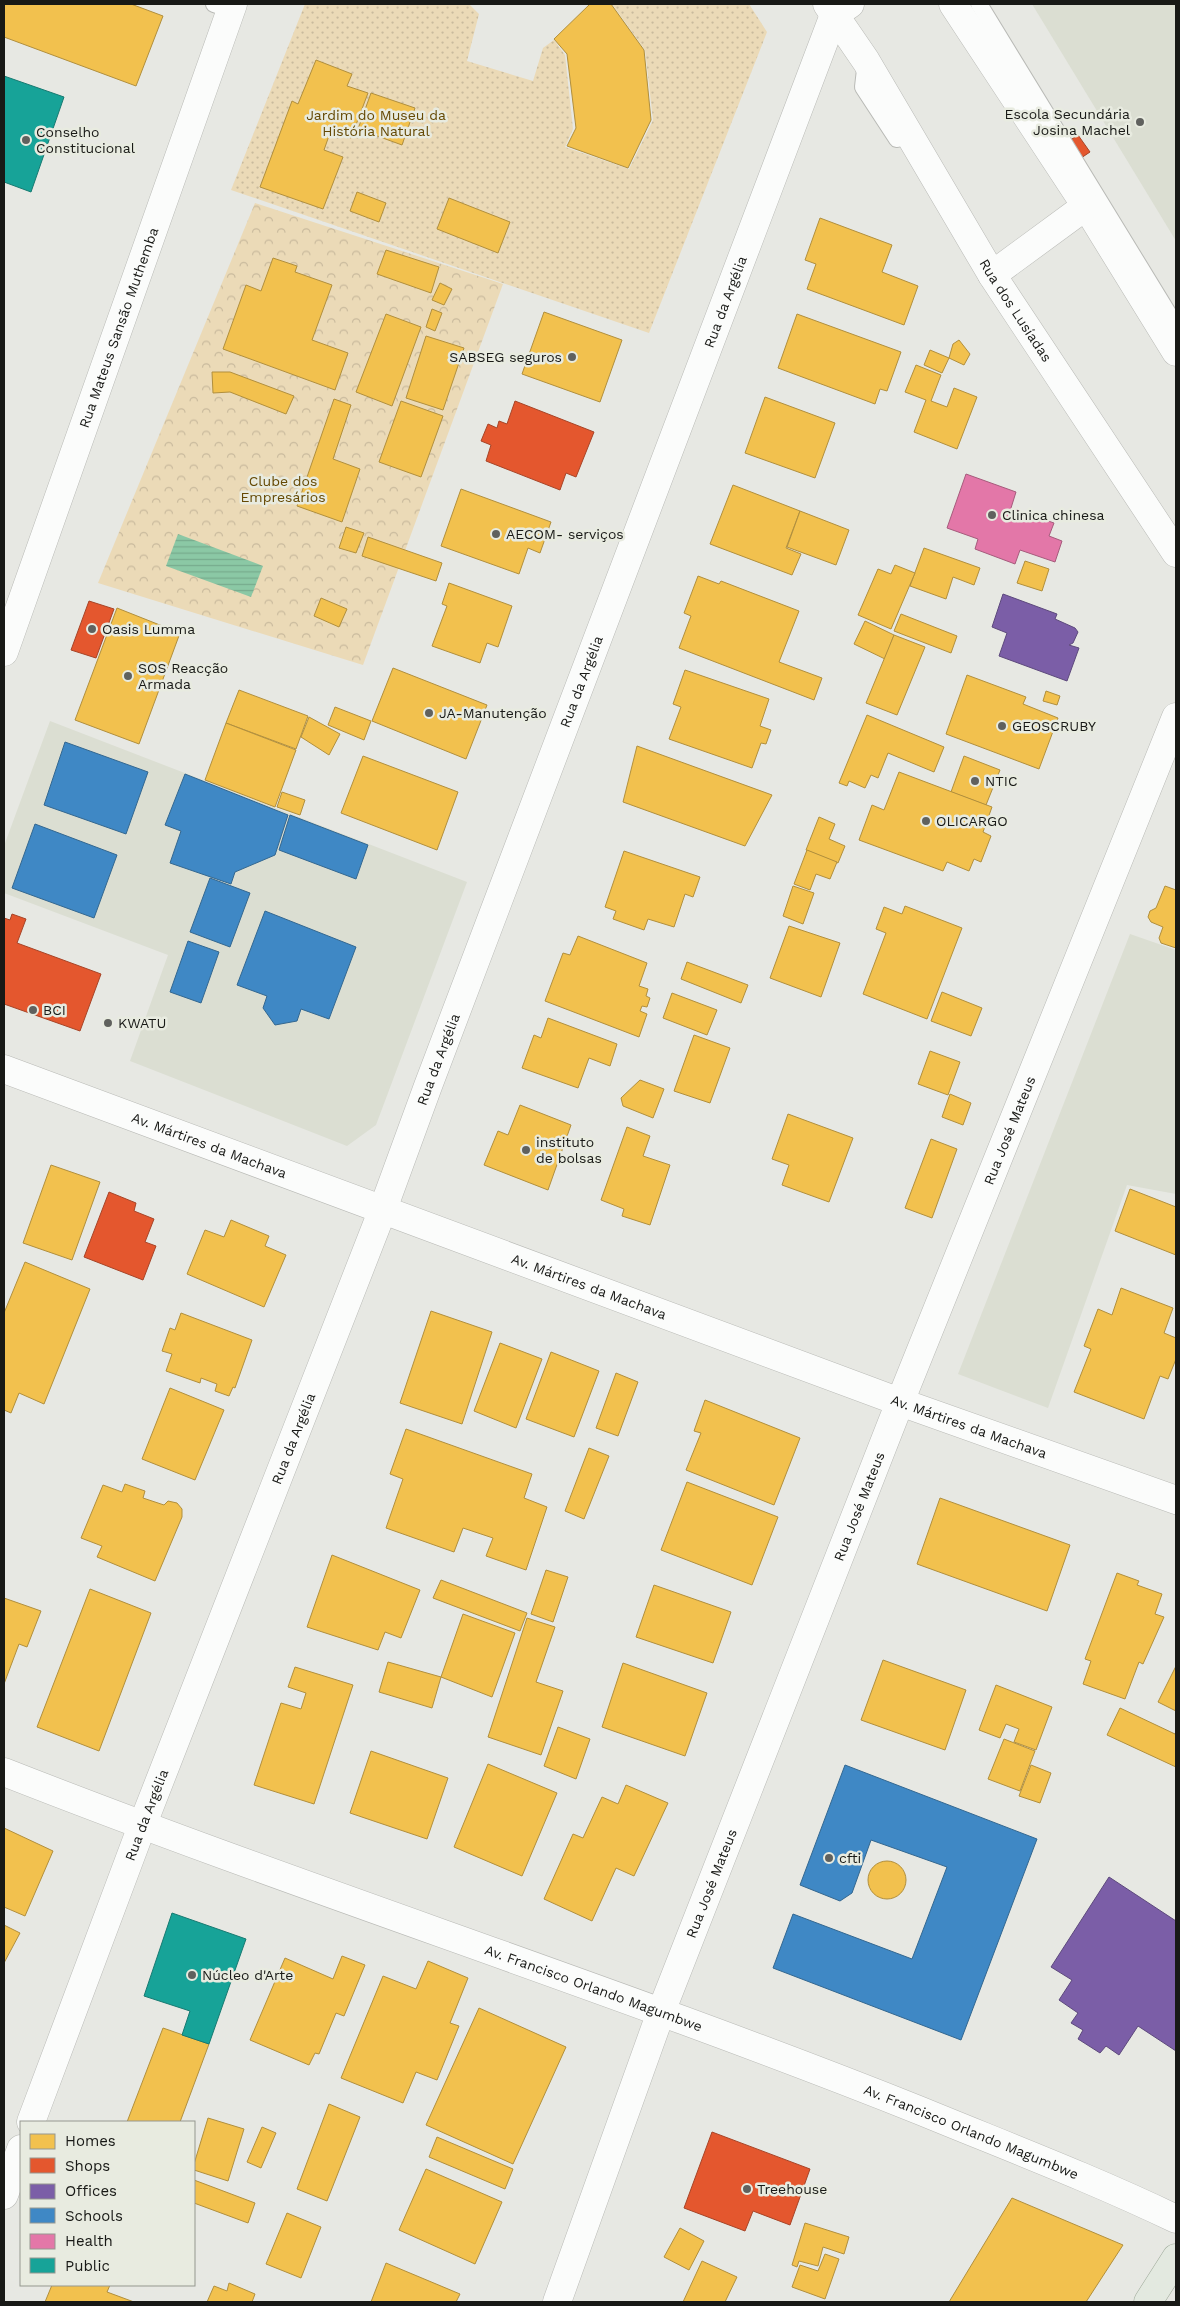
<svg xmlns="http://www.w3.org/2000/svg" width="1180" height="2306" font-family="'Work Sans',sans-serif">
  <defs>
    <pattern id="forest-crowns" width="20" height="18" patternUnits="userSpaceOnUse" patternTransform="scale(1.25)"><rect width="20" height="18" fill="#ebdab7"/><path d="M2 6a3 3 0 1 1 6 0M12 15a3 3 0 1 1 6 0" fill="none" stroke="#c9ba9d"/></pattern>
    <pattern id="garden-dots" width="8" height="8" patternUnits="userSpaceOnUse" patternTransform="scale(1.25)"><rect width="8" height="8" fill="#ebdab7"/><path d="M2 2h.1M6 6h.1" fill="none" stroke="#c9ba9d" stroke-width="1.8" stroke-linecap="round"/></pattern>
    <pattern id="water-rules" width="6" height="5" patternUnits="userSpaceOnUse" patternTransform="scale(1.25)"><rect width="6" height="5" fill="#8bc8a5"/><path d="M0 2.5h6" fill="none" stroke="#77ab8d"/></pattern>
  </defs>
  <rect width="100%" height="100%" fill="#e7e8e3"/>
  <!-- built -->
  <g fill="#dbded2">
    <polygon points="1032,4 1176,4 1176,241"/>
    <polygon points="50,721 467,882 376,1125 347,1146 130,1061 168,955 4,893 4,846"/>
    <polygon points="1130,934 1176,950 1176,1194 1127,1185 1048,1408 958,1374"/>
  </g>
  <!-- forest -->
  <polygon fill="url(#forest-crowns)" points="255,203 503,284 363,665 98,583"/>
  <!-- garden -->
  <polygon fill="url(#garden-dots)" points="305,4 469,4 479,14 467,61 533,81 543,48 554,40 565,55 573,129 565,147 629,169 653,120 645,50 612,4 749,4 767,32 649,333 231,190"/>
  <!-- water -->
  <polygon fill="url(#water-rules)" points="178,534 263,566 251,597 166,566"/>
  <!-- homes -->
  <g fill="#f2c14e" stroke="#b18f3d">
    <polygon points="4,4 131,4 163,16 136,86 4,37"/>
    <polygon points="590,4 611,4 644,50 651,120 628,168 567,146 576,128 567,54 554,39"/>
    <polygon points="316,60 352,74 347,86 368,93 351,138 331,130 324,150 343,157 323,209 260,187 292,101 298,104"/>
    <polygon points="371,93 415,108 402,145 358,129"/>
    <polygon points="357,192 386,203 379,222 350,211"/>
    <polygon points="449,198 510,222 498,253 437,229"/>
    <polygon points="820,218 892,245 882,272 918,286 904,325 807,289 816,264 805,260"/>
    <polygon points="386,250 439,267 431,293 377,274"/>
    <polygon points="273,258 297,266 295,272 332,285 312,340 348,353 335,390 223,349 246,285 261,291"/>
    <polygon points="440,283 452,289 444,305 432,300"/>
    <polygon points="432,309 442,313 435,331 426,327"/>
    <polygon points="544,312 622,340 600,402 522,374"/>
    <polygon points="386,314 421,327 392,406 356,392"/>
    <polygon points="797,314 901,352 887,391 880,389 875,404 778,368"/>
    <polygon points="426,336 464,348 443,410 406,398"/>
    <polygon points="959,340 970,354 964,365 949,358 953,344"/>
    <polygon points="930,350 949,358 942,373 924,365"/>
    <polygon points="916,365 941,375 931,401 947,407 954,388 977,397 957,449 914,432 926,400 905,392"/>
    <polygon points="212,372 230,372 294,396 286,414 230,392 213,393"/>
    <polygon points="765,397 835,423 815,478 745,453"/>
    <polygon points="334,399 351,405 333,459 360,469 342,522 297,506"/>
    <polygon points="401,401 443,416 421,477 379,462"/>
    <polygon points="733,485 800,511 786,548 801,554 792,575 710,544"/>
    <polygon points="461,489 551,522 540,553 528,548 519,574 441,546"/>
    <polygon points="800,511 849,530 836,565 787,547"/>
    <polygon points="346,527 364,533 356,553 339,548"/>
    <polygon points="368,537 442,563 436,581 362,556"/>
    <polygon points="924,548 980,568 974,585 953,577 946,599 910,586"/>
    <polygon points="1025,561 1049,569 1042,591 1017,583"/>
    <polygon points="895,565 915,573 891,629 858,615 878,569 891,574"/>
    <polygon points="698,576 719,584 721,581 799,611 779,662 822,678 814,700 679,648 691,616 684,613"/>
    <polygon points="449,583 512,606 498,647 487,643 480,663 432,646 447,606 442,604"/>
    <polygon points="321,598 347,609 339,627 314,616"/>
    <polygon points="117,608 180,633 139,744 75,720"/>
    <polygon points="901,614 957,636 951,653 894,631"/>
    <polygon points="865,621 894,635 885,659 854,644"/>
    <polygon points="894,635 925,647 897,715 866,703"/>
    <polygon points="393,668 487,705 466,759 372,721"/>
    <polygon points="685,670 769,699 760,726 771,730 766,744 761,743 752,768 669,739 681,707 673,704"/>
    <polygon points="967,675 1026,697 1023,704 1058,718 1039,769 946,734"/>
    <polygon points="239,690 308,716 296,749 226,723"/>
    <polygon points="1046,691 1060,696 1057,705 1043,701"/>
    <polygon points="335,707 371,721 364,740 328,725"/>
    <polygon points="867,715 944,747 934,772 888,753 878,778 871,775 865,788 849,781 847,786 839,783"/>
    <polygon points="309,717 340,734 329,755 301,737"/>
    <polygon points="226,723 296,750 275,807 205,780"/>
    <polygon points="637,746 772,795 745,846 623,802"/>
    <polygon points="363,756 458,792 437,850 341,813"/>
    <polygon points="964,756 1000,770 986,805 951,792"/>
    <polygon points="899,772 992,807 983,832 991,836 981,862 974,859 969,871 947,862 943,871 859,840 872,805 884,810"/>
    <polygon points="282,792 305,800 300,815 277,807"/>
    <polygon points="819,817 835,824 829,839 845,846 838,863 806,850"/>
    <polygon points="807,850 837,862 830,879 816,874 810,890 794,884"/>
    <polygon points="624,851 700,877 693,897 685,894 674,927 648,919 644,930 613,919 616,911 605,907"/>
    <polygon points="793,886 814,893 803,924 783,916"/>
    <polygon points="1165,886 1176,890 1176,948 1161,943 1159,938 1163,927 1151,922 1148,917 1150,911 1156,908"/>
    <polygon points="905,906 962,928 927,1019 863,994 886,933 876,929 884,907 902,914"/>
    <polygon points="789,926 840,943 821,997 770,978"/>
    <polygon points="578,936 647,963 639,986 648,989 646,996 650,998 647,1007 642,1006 640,1011 647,1014 639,1037 545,1001 563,953 570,955"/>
    <polygon points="687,962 748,985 741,1003 681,979"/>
    <polygon points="942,992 982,1008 971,1036 931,1021"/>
    <polygon points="672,993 717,1010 707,1035 663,1018"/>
    <polygon points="548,1018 617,1044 610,1066 589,1058 578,1088 522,1068 534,1035 541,1038"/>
    <polygon points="694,1035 730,1048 710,1103 674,1091"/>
    <polygon points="930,1051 960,1062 948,1095 918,1084"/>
    <polygon points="640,1080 664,1089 653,1118 623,1106 621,1098"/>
    <polygon points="950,1094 971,1103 963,1125 942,1117"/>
    <polygon points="520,1105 571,1125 548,1190 484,1165 498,1131 508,1135"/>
    <polygon points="788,1114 853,1138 829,1202 782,1185 789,1165 772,1159"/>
    <polygon points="627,1127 650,1136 643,1156 670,1165 650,1225 622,1216 624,1209 601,1200"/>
    <polygon points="931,1139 957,1149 932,1218 905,1208"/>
    <polygon points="51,1165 100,1182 72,1260 23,1243"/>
    <polygon points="1130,1189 1176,1207 1176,1255 1115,1231"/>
    <polygon points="231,1220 269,1236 265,1246 286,1255 264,1307 187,1274 205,1230 224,1237"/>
    <polygon points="25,1262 90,1289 44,1404 19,1393 11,1413 4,1410 4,1313"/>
    <polygon points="1121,1288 1173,1308 1164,1333 1176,1338 1176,1359 1168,1379 1160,1376 1144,1419 1074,1392 1091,1349 1084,1346 1098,1309 1112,1315"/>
    <polygon points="431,1311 492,1332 462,1424 400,1403"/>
    <polygon points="181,1313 252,1340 235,1388 233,1387 229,1396 215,1391 217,1384 201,1378 200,1383 166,1371 172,1354 162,1351 170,1328 175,1330"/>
    <polygon points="500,1343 542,1359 516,1428 474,1411"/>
    <polygon points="551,1352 599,1371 574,1437 526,1419"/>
    <polygon points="616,1373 638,1382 618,1436 596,1428"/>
    <polygon points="170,1388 224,1410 195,1480 142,1459"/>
    <polygon points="705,1400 800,1438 774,1505 686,1470 701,1433 694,1431"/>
    <polygon points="406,1429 532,1474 524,1498 547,1507 526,1570 486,1556 493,1538 463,1528 454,1552 386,1528 403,1479 390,1474"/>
    <polygon points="589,1448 609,1456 584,1519 565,1511"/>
    <polygon points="687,1482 778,1517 752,1585 661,1550"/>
    <polygon points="125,1484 145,1491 143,1498 164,1505 168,1501 177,1503 182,1509 182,1517 155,1581 97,1557 102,1546 81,1538 103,1485 122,1492"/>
    <polygon points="940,1498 1070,1545 1047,1611 917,1564"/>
    <polygon points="332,1555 420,1590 401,1638 385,1632 378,1650 307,1627"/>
    <polygon points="546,1570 568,1577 553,1622 531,1614"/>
    <polygon points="1117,1573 1139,1581 1137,1585 1162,1594 1155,1614 1164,1617 1143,1664 1139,1662 1125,1699 1083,1684 1091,1661 1085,1659"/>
    <polygon points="441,1580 527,1613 520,1631 433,1598"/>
    <polygon points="654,1585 731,1612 713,1663 636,1637"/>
    <polygon points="90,1589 151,1613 99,1751 37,1727"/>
    <polygon points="4,1598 41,1611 27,1647 19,1644 4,1684"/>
    <polygon points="463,1614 515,1633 492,1697 441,1677"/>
    <polygon points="527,1618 555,1627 536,1682 563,1691 541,1755 488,1737"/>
    <polygon points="883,1660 966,1690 945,1750 861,1720"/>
    <polygon points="388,1662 441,1677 432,1708 379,1692"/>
    <polygon points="623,1663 707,1693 685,1756 602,1727"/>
    <polygon points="1176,1666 1176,1711 1158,1702"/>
    <polygon points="295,1667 353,1685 314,1804 254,1785 281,1703 301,1709 306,1693 288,1687"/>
    <polygon points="996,1685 1052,1707 1036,1750 1014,1742 1019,1729 1006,1724 1000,1738 979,1730"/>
    <polygon points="1120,1708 1175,1734 1176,1732 1176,1767 1107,1735"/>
    <polygon points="558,1727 590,1739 576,1779 544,1766"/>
    <polygon points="1004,1739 1035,1751 1020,1791 988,1779"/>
    <polygon points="371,1751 448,1778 427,1839 350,1813"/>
    <polygon points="488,1764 557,1793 522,1876 454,1847"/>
    <polygon points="1031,1765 1051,1773 1040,1803 1019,1796"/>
    <polygon points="626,1785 668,1803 634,1876 616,1868 592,1921 544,1899 573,1834 583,1838 602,1797 618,1804"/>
    <polygon points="4,1828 53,1851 25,1916 4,1907"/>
    <circle cx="887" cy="1880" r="19"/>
    <polygon points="4,1925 20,1933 4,1963"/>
    <polygon points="342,1956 365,1965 344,2016 336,2013 319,2054 315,2053 309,2065 250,2040 285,1958 333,1979"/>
    <polygon points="428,1961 468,1978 450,2023 459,2026 437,2080 416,2072 403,2103 341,2078 383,1976 416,1989"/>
    <polygon points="479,2008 566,2047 513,2164 426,2125"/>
    <polygon points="163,2028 209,2044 180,2122 127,2122"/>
    <polygon points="329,2104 360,2117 327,2201 297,2189"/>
    <polygon points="208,2118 244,2129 228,2181 194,2170 194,2164"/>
    <polygon points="262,2127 276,2133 261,2168 247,2162"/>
    <polygon points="437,2137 513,2169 505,2189 429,2157"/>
    <polygon points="426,2169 502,2202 475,2264 399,2230"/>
    <polygon points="194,2180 255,2203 248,2223 194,2203"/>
    <polygon points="1012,2198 1123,2245 1086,2302 949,2302"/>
    <polygon points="287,2213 321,2227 301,2278 266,2264"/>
    <polygon points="805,2223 849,2237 844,2254 823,2247 818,2266 799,2261 797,2267 792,2265"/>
    <polygon points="680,2228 704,2241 689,2270 664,2257"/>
    <polygon points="825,2254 839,2259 825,2299 792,2287 800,2265 818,2271"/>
    <polygon points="702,2261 737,2277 725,2302 683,2302"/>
    <polygon points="386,2263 460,2294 456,2302 371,2302"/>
    <polygon points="229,2283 255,2294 252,2302 207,2302 214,2286 227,2291"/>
    <polygon points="52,2285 110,2285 107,2292 134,2302 45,2302"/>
  </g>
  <!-- shops -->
  <g fill="#e4572e" stroke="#a74427">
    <polygon points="1078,135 1090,152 1081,158 1069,141"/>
    <polygon points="515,401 594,432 576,477 566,473 560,490 486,461 491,445 481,441 488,424 497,428 499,421 507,424"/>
    <polygon points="89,601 114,609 96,658 71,650"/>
    <polygon points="12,914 26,919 17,943 101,974 80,1031 4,1004 4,918 10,920"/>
    <polygon points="109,1192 136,1203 134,1211 154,1219 145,1242 156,1246 143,1280 84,1257"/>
    <polygon points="712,2132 810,2169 790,2225 753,2211 745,2231 684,2208"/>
  </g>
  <!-- offices -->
  <g fill="#7b5ea7" stroke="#5d497c">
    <polygon points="1003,594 1057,614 1055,619 1075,628 1078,632 1073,643 1069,645 1079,648 1067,681 999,656 1007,633 992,627"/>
    <polygon points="1109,1877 1176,1921 1176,2051 1138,2026 1119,2055 1106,2046 1100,2053 1078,2039 1083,2030 1071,2023 1078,2013 1059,2000 1072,1980 1051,1967"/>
  </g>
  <!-- schools -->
  <g fill="#3f88c5" stroke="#336790">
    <polygon points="65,742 148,772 126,834 44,805"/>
    <polygon points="185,774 288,815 275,855 235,872 231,884 170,863 181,831 165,825"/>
    <polygon points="290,815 368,845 356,879 279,850"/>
    <polygon points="35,824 117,855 94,918 12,888"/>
    <polygon points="210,878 250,893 230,947 190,932"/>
    <polygon points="265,911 356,947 329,1019 301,1009 297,1021 275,1025 263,1008 267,996 237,985"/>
    <polygon points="188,941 219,952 201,1003 170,992"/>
    <polygon points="845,1765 1037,1839 961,2040 773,1968 793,1914 912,1959 947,1867 871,1840 852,1893 840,1901 800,1885"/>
  </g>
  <!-- health -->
  <polygon fill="#e377a8" stroke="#a65b7c" points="966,474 1016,492 1011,508 1054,523 1049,536 1062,541 1055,562 1020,550 1015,564 975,549 978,539 947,528"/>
  <!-- public -->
  <g fill="#17a398" stroke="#177a71">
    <polygon points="4,76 64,97 31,192 4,182"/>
    <polygon points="172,1913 246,1939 209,2044 182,2035 190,2011 144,1996"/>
  </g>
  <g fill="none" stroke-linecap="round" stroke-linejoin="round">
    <!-- lane casing -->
    <g stroke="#b9bab6" stroke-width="18">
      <g id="lane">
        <polyline points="214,4 231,10"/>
        <polyline points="979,4 1176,326"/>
        <polyline points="866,61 863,87 897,139"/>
      </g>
    </g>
    <!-- street casing -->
    <g stroke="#b9bab6" stroke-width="29">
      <g id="street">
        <path id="s1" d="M827,4L866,61L992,275L1176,553"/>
        <polyline points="953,4 1086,206 1176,352"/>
        <polyline points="992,275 1086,206"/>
        <path id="s2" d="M4,652L233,4"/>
        <path id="s3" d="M4,1069L900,1402L1176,1500"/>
        <path id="s4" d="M4,1772C307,1891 618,1990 921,2111C1006,2146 1093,2179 1176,2219"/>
        <path id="s5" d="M31,2122L142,1826L383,1209L428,1086L834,15L850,4"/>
        <polyline points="4,2195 21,2149"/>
        <path id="s6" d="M557,2302L661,2012L900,1402L1176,717"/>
      </g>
    </g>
    <!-- primary casing -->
    <g stroke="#9da898" stroke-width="29">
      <polyline id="primary" points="1148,2302 1176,2258"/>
    </g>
    <!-- lane -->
    <use href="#lane" stroke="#fbfcfb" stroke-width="16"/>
    <!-- street -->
    <use href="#street" stroke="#fbfcfb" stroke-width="28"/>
    <!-- primary -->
    <use href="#primary" stroke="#e3e9e0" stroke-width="28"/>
  </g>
  <!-- markers -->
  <g fill="#60615e" stroke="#e8ebe0" stroke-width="2">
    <circle cx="1140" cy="122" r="5"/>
    <circle cx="26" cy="140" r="5"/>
    <circle cx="572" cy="357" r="5"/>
    <circle cx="992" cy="515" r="5"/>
    <circle cx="496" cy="534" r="5"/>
    <circle cx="92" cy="629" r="5"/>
    <circle cx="128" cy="676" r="5"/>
    <circle cx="429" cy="713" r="5"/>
    <circle cx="1002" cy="726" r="5"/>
    <circle cx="975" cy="781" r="5"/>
    <circle cx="926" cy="821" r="5"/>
    <circle cx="33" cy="1010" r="5"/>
    <circle cx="108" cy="1023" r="5"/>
    <circle cx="526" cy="1150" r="5"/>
    <circle cx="829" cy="1858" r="5"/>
    <circle cx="192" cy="1975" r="5"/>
    <circle cx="747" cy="2189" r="5"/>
  </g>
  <g text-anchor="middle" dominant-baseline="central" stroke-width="5" stroke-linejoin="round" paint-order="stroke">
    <!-- poi labels -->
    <g font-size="14" fill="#181916" stroke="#e8ebe0" text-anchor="start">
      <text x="1130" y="114" text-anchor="end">Escola Secundária<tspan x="1130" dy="16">Josina Machel</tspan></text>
      <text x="36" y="132">Conselho<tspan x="36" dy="16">Constitucional</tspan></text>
      <text x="562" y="357" text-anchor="end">SABSEG seguros</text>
      <text x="1002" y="515">Clinica chinesa</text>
      <text x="506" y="534">AECOM- serviços</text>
      <text x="102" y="629">Oasis Lumma</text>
      <text x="138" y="668">SOS Reacção<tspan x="138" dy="16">Armada</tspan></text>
      <text x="439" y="713">JA-Manutenção</text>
      <text x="1012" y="726">GEOSCRUBY</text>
      <text x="985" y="781">NTIC</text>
      <text x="936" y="821">OLICARGO</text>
      <text x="43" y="1010">BCI</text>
      <text x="118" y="1023">KWATU</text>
      <text x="536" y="1142">instituto<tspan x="536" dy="16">de bolsas</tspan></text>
      <text x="839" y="1858">cfti</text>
      <text x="202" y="1975">Núcleo d'Arte</text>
      <text x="757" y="2189">Treehouse</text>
    </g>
    <!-- park labels -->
    <g font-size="14" fill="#654904" stroke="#e8ebe0">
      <text x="376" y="115">Jardim do Museu da<tspan x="376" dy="16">História Natural</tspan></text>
      <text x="283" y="481">Clube dos<tspan x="283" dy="16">Empresários</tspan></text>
    </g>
    <!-- street labels -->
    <g font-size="14" fill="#181916" stroke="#e8ebe0">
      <text stroke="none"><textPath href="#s5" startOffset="1948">Rua da Argélia</textPath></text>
      <text stroke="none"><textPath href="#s1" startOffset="360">Rua dos Lusíadas</textPath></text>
      <text stroke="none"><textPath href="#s2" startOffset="344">Rua Mateus Sansão Muthemba</textPath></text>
      <text stroke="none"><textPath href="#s5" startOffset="1542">Rua da Argélia</textPath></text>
      <text stroke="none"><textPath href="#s5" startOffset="1138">Rua da Argélia</textPath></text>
      <text stroke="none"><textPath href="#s6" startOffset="1256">Rua José Mateus</textPath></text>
      <text stroke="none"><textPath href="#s3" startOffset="219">Av. Mártires da Machava</textPath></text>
      <text stroke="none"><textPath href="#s3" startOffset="624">Av. Mártires da Machava</textPath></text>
      <text stroke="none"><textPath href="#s3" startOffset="1029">Av. Mártires da Machava</textPath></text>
      <text stroke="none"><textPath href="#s5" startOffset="732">Rua da Argélia</textPath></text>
      <text stroke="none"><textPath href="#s6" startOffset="851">Rua José Mateus</textPath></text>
      <text stroke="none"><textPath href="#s5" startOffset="328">Rua da Argélia</textPath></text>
      <text stroke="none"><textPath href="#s6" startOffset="446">Rua José Mateus</textPath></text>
      <text stroke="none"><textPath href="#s4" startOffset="628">Av. Francisco Orlando Magumbwe</textPath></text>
      <text stroke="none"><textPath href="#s4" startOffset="1032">Av. Francisco Orlando Magumbwe</textPath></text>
    </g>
  </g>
  <!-- border -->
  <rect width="1180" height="2306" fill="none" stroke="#181916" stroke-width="10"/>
  <!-- legend -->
  <rect x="20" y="2121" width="175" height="165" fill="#e8ebe0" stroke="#95978f"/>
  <rect x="30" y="2134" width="25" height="15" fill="#f2c14e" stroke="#95978f"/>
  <text x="65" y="2146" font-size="15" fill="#181916">Homes</text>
  <rect x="30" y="2158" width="25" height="15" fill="#e4572e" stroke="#95978f"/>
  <text x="65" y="2171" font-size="15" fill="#181916">Shops</text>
  <rect x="30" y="2184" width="25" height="15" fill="#7b5ea7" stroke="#95978f"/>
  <text x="65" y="2196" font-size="15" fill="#181916">Offices</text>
  <rect x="30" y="2208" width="25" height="15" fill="#3f88c5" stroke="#95978f"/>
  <text x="65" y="2221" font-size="15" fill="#181916">Schools</text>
  <rect x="30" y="2234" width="25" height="15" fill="#e377a8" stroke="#95978f"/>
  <text x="65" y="2246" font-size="15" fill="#181916">Health</text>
  <rect x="30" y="2258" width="25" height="15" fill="#17a398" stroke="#95978f"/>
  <text x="65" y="2271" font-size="15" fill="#181916">Public</text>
</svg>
